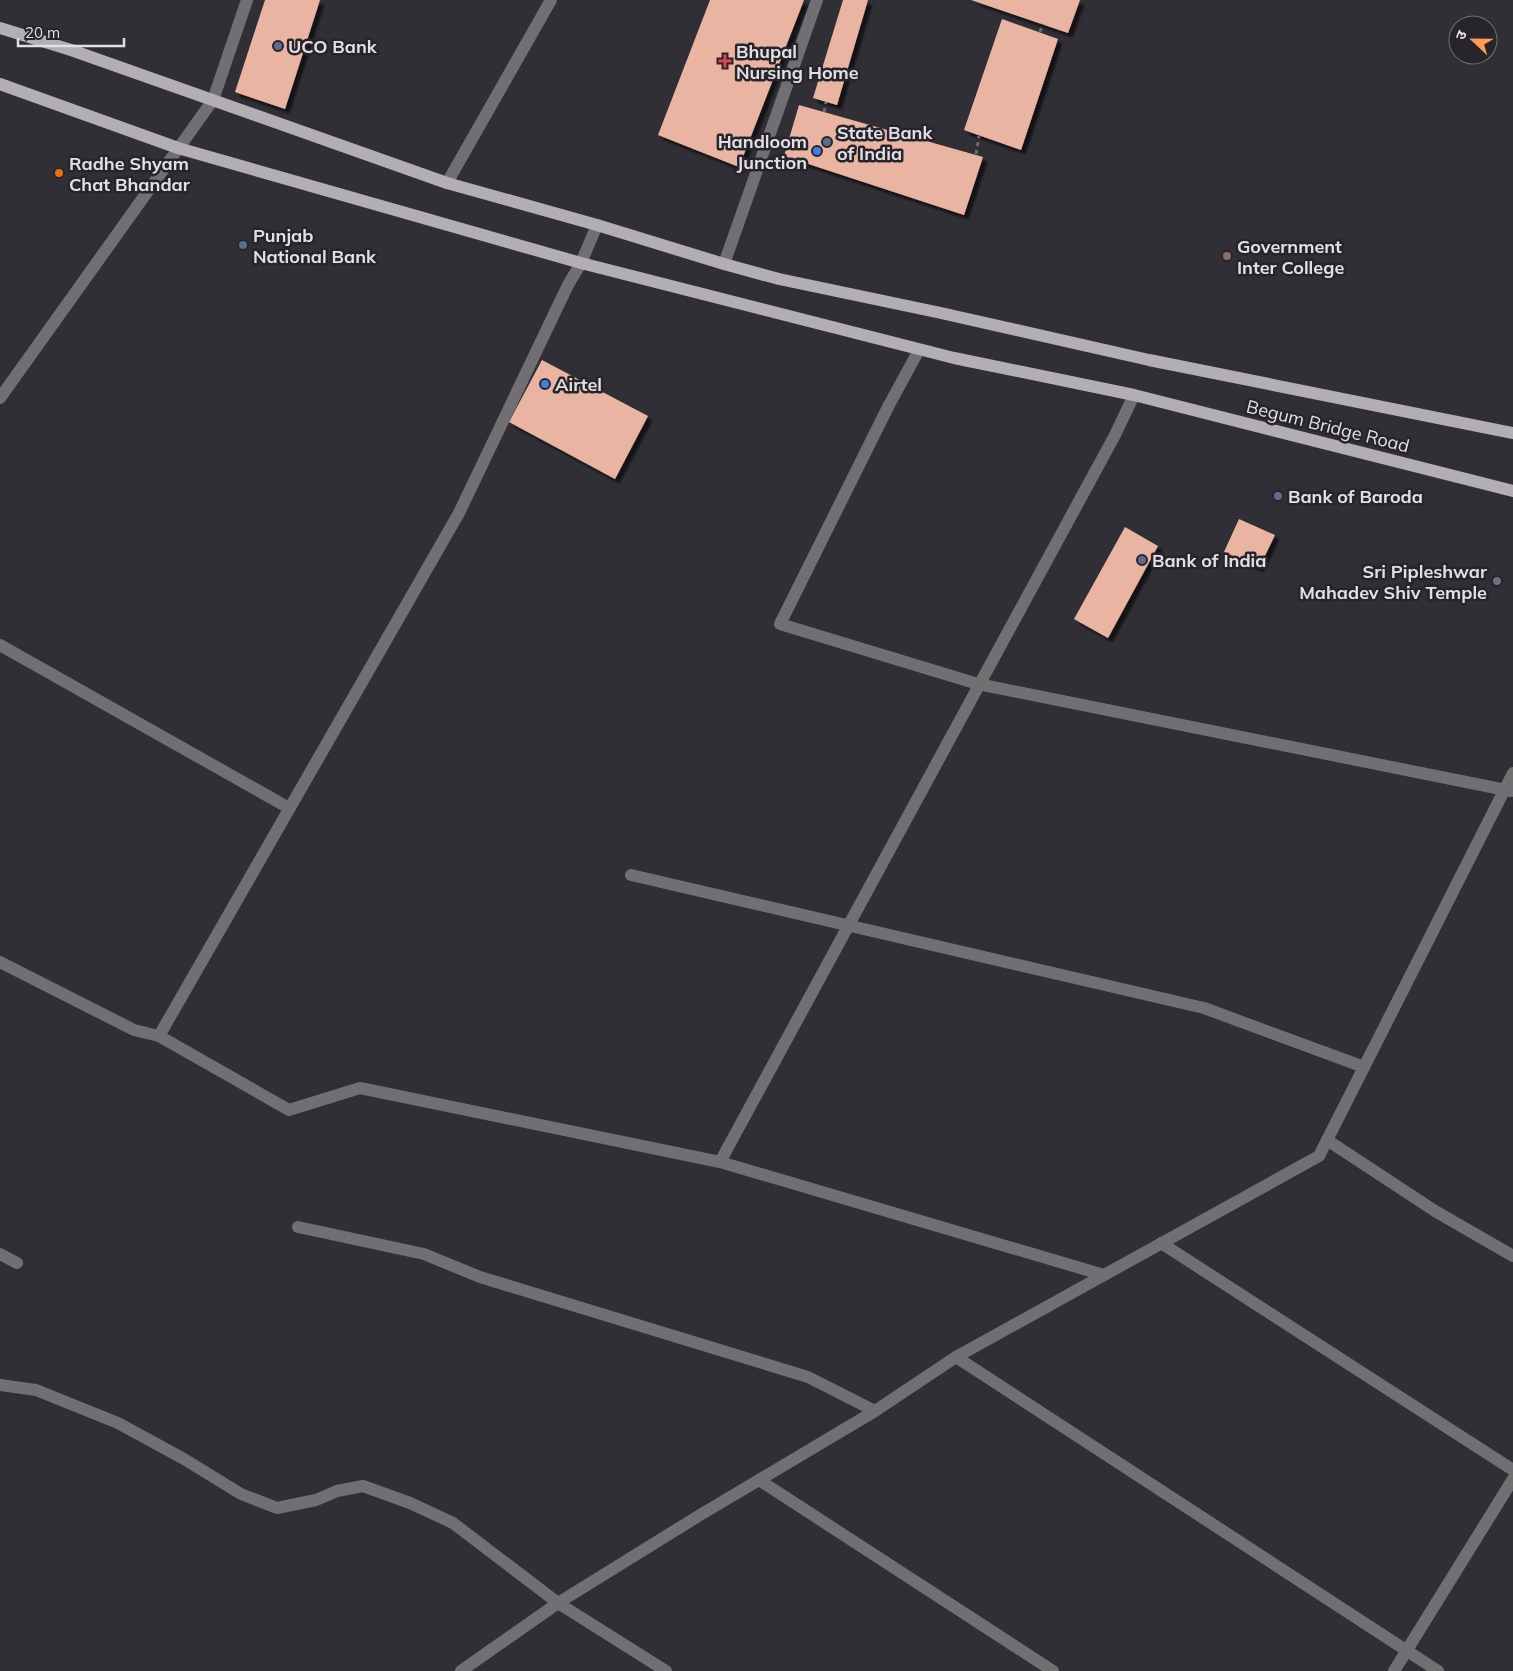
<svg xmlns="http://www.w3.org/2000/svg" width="1513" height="1671" font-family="Mulish,'Noto Sans Devanagari',sans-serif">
  <defs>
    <filter id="shadow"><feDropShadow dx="4.5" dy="4.5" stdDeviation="1" flood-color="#0009"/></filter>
  </defs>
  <rect width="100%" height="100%" fill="#302f35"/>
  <!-- building -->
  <g fill="#eab4a2" filter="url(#shadow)">
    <polygon points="265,0 320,0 285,109 235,92"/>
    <polygon points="710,0 804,0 739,167 658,135"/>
    <polygon points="843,0 868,0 837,105 813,98"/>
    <polygon points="971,0 1080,0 1068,33"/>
    <polygon points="1002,19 1058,39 1021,150 964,130"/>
    <polygon points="799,105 983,157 964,215 784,156"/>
    <polygon points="542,360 648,416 615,479 509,422"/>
    <polygon points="1239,519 1275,535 1259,568 1224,552"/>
    <polygon points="1125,527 1158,546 1108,638 1074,619"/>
  </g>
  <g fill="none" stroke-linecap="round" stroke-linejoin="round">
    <!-- path -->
    <g stroke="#6d6c72" stroke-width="3" stroke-dasharray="4 4" stroke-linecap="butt">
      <polyline points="1040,32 1043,24"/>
      <polyline points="824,112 826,102"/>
      <polyline points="976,154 979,136"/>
    </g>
    <!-- minor -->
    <g stroke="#716f72" stroke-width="12">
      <polyline points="447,183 551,0"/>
      <polyline points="724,264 817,0"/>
      <polyline points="919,350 889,405 780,624 978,684 1511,791"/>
      <polyline points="0,398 213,100 247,0"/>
      <polyline points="0,645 289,808"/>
      <polyline points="631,875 1204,1008 1364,1067"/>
      <polyline points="0,962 134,1030 159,1036 289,1110 360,1088 720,1162 1104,1275"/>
      <polyline points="159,1036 459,513 568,285 581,263 597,225"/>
      <polyline points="1327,1140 1435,1211 1513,1256"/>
      <polyline points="720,1162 1115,435 1134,395"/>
      <polyline points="298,1227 424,1254 480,1277 808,1377 875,1411"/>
      <polyline points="1161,1243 1513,1470"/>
      <polyline points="0,1254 17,1263"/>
      <polyline points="956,1357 1438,1671"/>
      <polyline points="0,1385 36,1390 118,1423 184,1459 241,1494 277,1508 316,1500 337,1491 363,1486 410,1503 453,1523 558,1603 666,1671"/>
      <polyline points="759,1480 1053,1671"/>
      <polyline points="461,1671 558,1603 700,1515 875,1411 956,1357 1319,1156 1513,773"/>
      <polyline points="1394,1671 1513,1479"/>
    </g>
    <!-- major -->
    <g stroke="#b2aeb3" stroke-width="12">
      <polyline points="0,28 71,50 447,183 597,225 724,264 779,279 941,313 1149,360 1513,433"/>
      <polyline points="0,84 178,148 581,263 954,358 1134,395 1513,491"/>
    </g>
  </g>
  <!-- markers -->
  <g fill="#5c6f8a" stroke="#27252b" stroke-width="2">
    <circle cx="278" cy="46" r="5"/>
    <circle cx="827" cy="142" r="5"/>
    <circle cx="243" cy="245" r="5"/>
    <circle cx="1278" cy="496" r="5"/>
    <circle cx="1142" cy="560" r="5"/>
  </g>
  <path fill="#e0444e" stroke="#27252b" stroke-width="2" d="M722.5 53.5h5v5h5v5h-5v5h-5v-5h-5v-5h5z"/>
  <g fill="#3f7fe0" stroke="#27252b" stroke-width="2">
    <circle cx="817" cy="151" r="5"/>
    <circle cx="545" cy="384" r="5"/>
  </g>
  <circle fill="#e8710a" stroke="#27252b" stroke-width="2" cx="59" cy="173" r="5"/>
  <circle fill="#8d6e63" stroke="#27252b" stroke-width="2" cx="1227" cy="256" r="5"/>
  <circle fill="#6b7280" stroke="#27252b" stroke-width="2" cx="1497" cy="581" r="5"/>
  <g text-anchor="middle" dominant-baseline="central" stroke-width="5" stroke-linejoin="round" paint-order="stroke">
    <!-- poi labels -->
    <g font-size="18" font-weight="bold" fill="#e1e0e4" stroke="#27252b" text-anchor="start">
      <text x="288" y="46">UCO Bank</text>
      <text x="736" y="51">Bhupal<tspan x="736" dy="21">Nursing Home</tspan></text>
      <text x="837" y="132">State Bank<tspan x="837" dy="21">of India</tspan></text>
      <text x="807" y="141" text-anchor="end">Handloom<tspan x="807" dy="21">Junction</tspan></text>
      <text x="69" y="163">Radhe Shyam<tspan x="69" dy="21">Chat Bhandar</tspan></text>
      <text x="253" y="235">Punjab<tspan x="253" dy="21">National Bank</tspan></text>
      <text x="1237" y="246">Government<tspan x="1237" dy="21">Inter College</tspan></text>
      <text x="555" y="384">Airtel</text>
      <text x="1288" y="496">Bank of Baroda</text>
      <text x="1152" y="560">Bank of India</text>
      <text x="1487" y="571" text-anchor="end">Sri Pipleshwar<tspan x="1487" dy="21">Mahadev Shiv Temple</tspan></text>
    </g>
    <!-- street labels -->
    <g font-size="18" fill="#e1e0e4" stroke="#27252b">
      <text transform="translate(1328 426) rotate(14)">Begum Bridge Road</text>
    </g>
  </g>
  <!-- north arrow -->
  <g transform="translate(1473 40) rotate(292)"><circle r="24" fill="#27252b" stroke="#717075"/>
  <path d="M0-4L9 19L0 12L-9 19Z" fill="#fe9b58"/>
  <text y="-8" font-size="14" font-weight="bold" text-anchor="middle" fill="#e1e0e4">उ</text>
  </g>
  <!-- scale -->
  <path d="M18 38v8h106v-8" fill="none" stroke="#e1e0e4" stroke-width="2.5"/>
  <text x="25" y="38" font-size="15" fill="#e1e0e4" stroke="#27252b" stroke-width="4" paint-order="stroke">20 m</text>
</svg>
